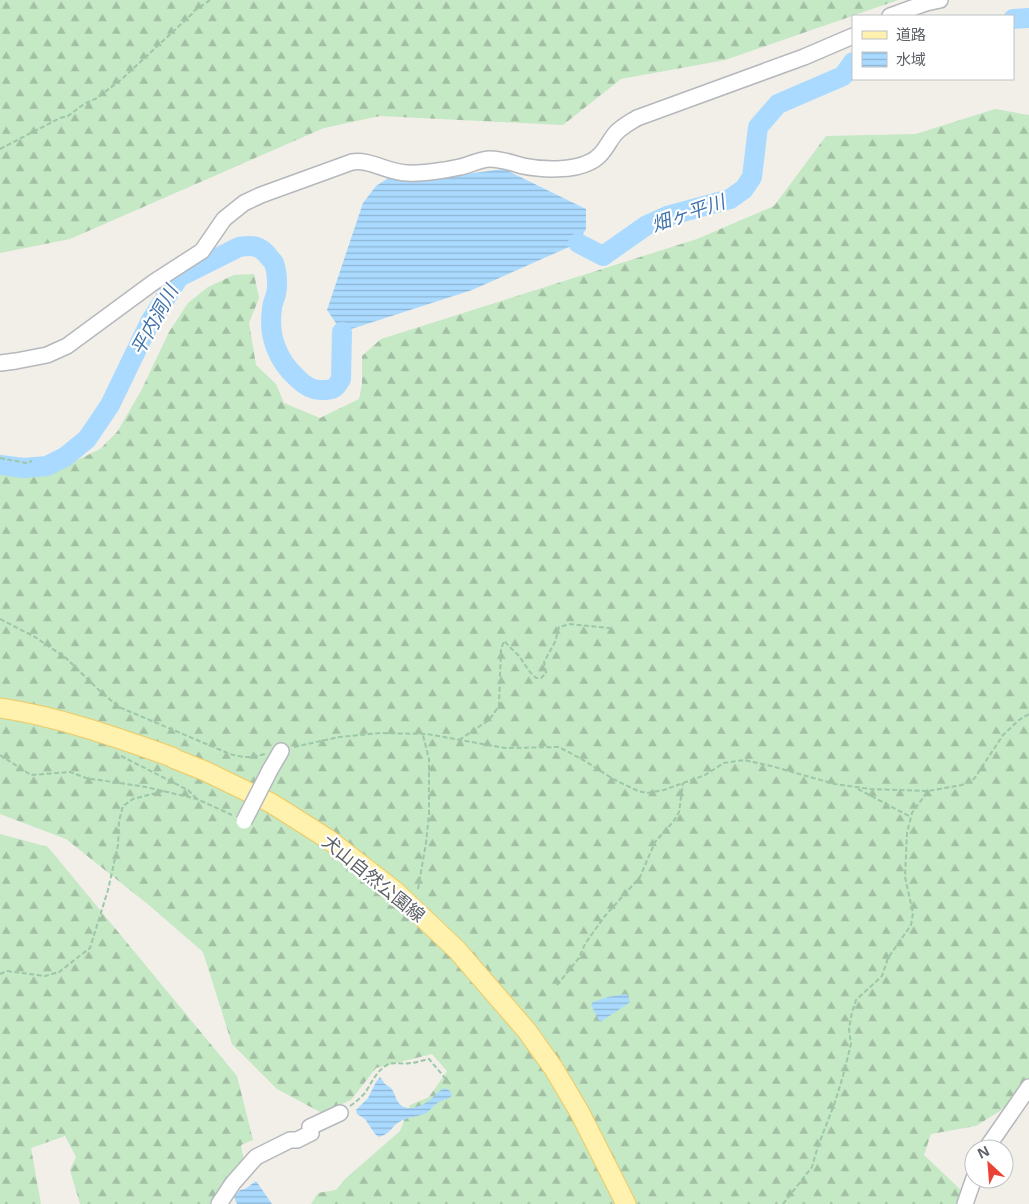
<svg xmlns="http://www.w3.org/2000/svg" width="1029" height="1204" font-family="'Noto Sans','Noto Sans JP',sans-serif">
  <defs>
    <pattern id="forest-firs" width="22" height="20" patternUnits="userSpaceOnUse" patternTransform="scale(1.25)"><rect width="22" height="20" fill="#c5e8c5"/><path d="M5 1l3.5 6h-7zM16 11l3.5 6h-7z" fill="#a3c0a4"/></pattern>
    <pattern id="water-rules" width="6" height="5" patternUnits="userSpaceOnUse" patternTransform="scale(1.25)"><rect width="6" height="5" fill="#aadaff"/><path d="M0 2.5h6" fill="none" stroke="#8eb4d2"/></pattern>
  </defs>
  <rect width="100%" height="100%" fill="#f1efe8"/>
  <!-- forest -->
  <g fill="url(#forest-firs)">
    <polygon points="0,0 898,0 725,60 621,79 563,125 380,116 324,128 70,239 0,253"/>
    <polygon points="995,109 1029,115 1029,1081 1014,1102 976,1126 931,1134 924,1155 963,1192 958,1204 311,1204 318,1193 336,1190 345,1179 400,1131 410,1105 429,1097 447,1071 432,1054 376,1068 351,1100 322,1113 277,1089 232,1044 203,952 150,906 66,839 0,814 0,474 47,475 100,449 117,432 141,391 169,332 188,303 208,287 234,275 254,274 259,298 249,323 256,365 276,384 284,403 320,418 359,399 362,385 362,356 381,339 697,239 774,206 826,136 916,134"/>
    <polygon points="0,834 48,847 237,1076 253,1140 241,1145 244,1162 214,1204 80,1204 70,1170 76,1157 65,1136 31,1148 41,1204 0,1204"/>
  </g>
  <!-- water -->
  <g fill="url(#water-rules)">
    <polygon points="504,169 586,209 586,229 578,243 472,290 342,332 327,310 363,203 376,186 390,177 427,179"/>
    <polygon points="625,994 628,995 630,1002 626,1005 600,1022 591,1005 593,1002 608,997"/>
    <path d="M380,1077C382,1079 383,1082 385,1084C388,1086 391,1087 393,1091C395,1095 396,1099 398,1102C405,1113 421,1107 430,1100C435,1096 438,1091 445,1088L450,1091L452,1095C449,1100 444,1099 439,1102C433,1105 431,1111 424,1114C416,1117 408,1117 401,1121C392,1125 391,1134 379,1137L375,1134L365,1119L357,1114L356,1110L368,1098L376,1082Z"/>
    <polygon points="256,1181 272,1204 237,1204 234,1197 240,1190 245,1189"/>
  </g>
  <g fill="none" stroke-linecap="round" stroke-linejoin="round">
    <!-- river -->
    <g stroke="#aadaff" stroke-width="20">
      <polyline points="1013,19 1029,18"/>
      <polyline points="578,243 603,256 647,225 667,216 730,199 744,189 752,177 758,127 778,104 843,76 853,62"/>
      <path d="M0,465L24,468L47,466L65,457L87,439L110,405L150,322L179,277L239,247C253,245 260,245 269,257C270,259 273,261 274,263C277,271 278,285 276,294C275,299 272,303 272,309C268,335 277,360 297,378C303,384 310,390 320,390C332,390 335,390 341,379L342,332"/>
    </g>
    <!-- minor casing -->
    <g stroke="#b5b8bc" stroke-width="18">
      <g id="minor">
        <polyline points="890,16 926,3 940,0"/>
        <path d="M0,363L16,361L47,355L67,346L154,282L202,251L224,219L244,203L261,195L352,162C371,159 388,173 408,173C421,174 447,170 460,167C470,165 480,159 490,159C501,159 512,163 523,166C542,170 573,171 590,162C603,156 607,144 615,134C621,127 629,123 637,118L804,57L853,36"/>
        <polyline points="270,770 281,751"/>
        <polyline points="986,1149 1029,1087"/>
        <polyline points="219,1204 233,1183 256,1157 290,1140 297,1140 311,1133 310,1127 340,1113"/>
        <polyline points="965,1204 974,1178"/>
      </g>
    </g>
    <!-- major casing -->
    <g stroke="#f2c960" stroke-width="21">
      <path id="major" d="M0,708C59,717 116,737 172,757L175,759L205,771L271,803L328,839L395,891L457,950L527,1031L554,1069L580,1113L626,1204"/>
    </g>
    <!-- path -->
    <g stroke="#9cc7a9" stroke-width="2" stroke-dasharray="5 2.5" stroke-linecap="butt">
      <polyline points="0,149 60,118 68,116 84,104 97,98 123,78 192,14 194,11 210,0"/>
      <polyline points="0,458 26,463 32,461"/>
      <path d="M0,619L35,637L66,658L102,693L119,707L230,754C245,758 250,758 265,754"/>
      <polyline points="459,740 489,720 499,706 501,649 504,641 519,656 530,672 536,678 541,678 546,673 544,662 555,642 559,627 570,624 610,628"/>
      <polyline points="294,747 339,737 380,733 427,734 505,748 559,747 585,761 613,779 638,791 647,793 664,790 705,775 724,763 744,760 771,766 835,784 870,789 928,791 962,785 974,779 1003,735 1019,720 1029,714"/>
      <polyline points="0,755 31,775 70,772 86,778 146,787 197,799 232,815"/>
      <polyline points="121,756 188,790 197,799"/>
      <polyline points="858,789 911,817"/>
      <polyline points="418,889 426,843 429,814 429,759 423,735"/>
      <polyline points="0,974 7,971 45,976 59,972 90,948 108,890 118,845 119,821 123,806 133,799 164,791"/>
      <polyline points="557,985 579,958 585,944 604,917 640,877 655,842 673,822 679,812 683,783"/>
      <path d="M350,1106C356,1102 360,1098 365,1093C371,1084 376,1071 387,1065C395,1061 401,1065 410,1063C416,1063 423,1060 429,1059L450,1084"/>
      <polyline points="783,1204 812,1167 818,1146 834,1105 843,1076 851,1044 849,1029 852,1012 856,1000 882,976 888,958 911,925 913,913 905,877 907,833 912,813 928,791"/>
    </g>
    <!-- minor -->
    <use href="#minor" stroke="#fff" stroke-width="15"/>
    <!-- major -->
    <use href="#major" stroke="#fff2af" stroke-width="19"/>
    <!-- minor-bridge casing -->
    <g stroke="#b5b8bc" stroke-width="18" stroke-linecap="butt">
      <polyline id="minor-bridge" points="244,821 270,770"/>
    </g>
    <!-- minor-bridge -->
    <use href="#minor-bridge" stroke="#fff" stroke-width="15"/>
  </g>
  <g text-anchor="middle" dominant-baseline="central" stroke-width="4.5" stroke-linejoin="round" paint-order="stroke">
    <!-- street labels -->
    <g font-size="18" fill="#5f6368" stroke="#fff">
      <text transform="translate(374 878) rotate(39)">犬山自然公園線</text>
    </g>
    <!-- water labels -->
    <g font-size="19" font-style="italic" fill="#4174aa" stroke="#fff">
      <text transform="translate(688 213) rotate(-19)">畑ヶ平川</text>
      <text transform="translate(154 320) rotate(-61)">平内洞川</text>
    </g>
  </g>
  <!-- legend -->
  <rect x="852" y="15" width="162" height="65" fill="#ffffff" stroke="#bfc1c3"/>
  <rect x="862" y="31" width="25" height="8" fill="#fff2af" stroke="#bfc1c3"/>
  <text x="896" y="40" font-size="15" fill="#5f6368">道路</text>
  <rect x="862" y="52" width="25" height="15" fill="url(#water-rules)" stroke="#bfc1c3"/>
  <text x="896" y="65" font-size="15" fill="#5f6368">水域</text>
  <!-- north arrow -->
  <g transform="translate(989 1164) rotate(334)"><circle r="24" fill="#ffffff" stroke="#bfc1c3"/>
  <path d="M0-4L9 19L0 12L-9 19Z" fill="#ea4335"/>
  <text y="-8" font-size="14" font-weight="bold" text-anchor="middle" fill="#5f6368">N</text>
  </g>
</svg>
